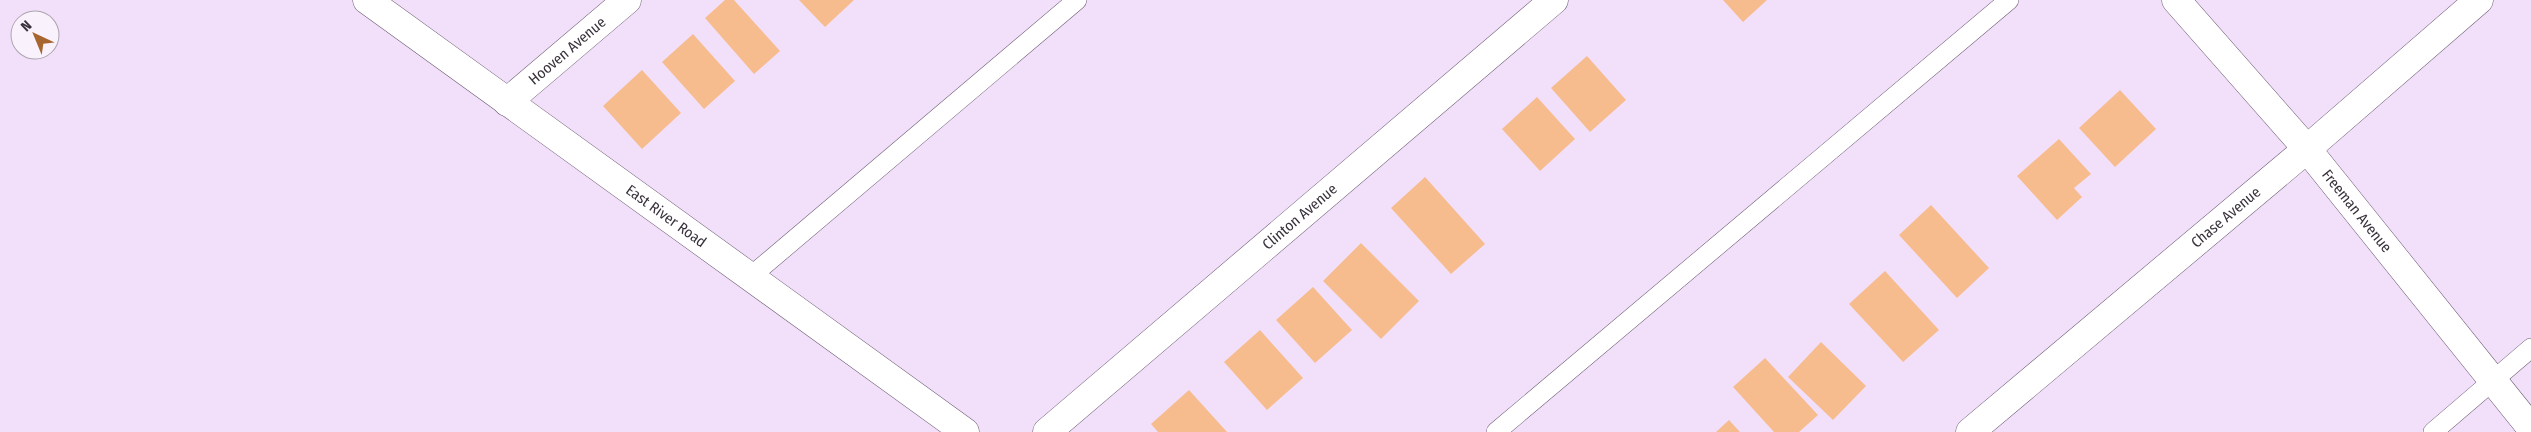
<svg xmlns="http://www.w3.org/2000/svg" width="2531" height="432" font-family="'Fira Sans Condensed',sans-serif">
  <rect width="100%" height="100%" fill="#f2e0fa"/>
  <!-- building -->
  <g fill="#f7bc8d">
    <polygon points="725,0 734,0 780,51 754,74 705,18"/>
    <polygon points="799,0 854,0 825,27"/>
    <polygon points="1723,0 1767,0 1743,22"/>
    <polygon points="693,34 735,81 704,109 662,62"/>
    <polygon points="1587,56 1626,100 1590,132 1551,88"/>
    <polygon points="642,70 681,113 642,149 603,106"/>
    <polygon points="2120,90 2156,129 2115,167 2079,128"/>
    <polygon points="1537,97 1575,139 1540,171 1502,129"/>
    <polygon points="2059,139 2091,174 2074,188 2082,197 2057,220 2017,176"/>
    <polygon points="1425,177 1485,244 1451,274 1391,208"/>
    <polygon points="1931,205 1989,268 1957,298 1899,235"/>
    <polygon points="1361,243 1419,301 1381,339 1323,281"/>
    <polygon points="1885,271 1939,330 1903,362 1849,304"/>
    <polygon points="1313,287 1352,330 1315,363 1276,320"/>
    <polygon points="1260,330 1303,378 1267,410 1224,362"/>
    <polygon points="1821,342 1866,386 1833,420 1788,377"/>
    <polygon points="1765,358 1818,415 1799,432 1774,432 1733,387"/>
    <polygon points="1189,390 1227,432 1158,432 1151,424"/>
    <polygon points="1729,420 1740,432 1716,432"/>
  </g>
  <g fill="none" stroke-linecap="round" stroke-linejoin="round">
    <!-- lane casing -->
    <g stroke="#6c5d73" stroke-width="20">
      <g id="lane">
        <polyline points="750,277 1077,0"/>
        <polyline points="1496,432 2009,0"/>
        <polyline points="2433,432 2531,348"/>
      </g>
    </g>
    <!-- street casing -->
    <g stroke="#6c5d73" stroke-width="29">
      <g id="street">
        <path id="s1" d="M2176,0L2307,149L2531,428"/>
        <path id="s2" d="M507,102L627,0"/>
        <path id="s3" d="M1047,432L1554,0"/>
        <path id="s4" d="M1970,432L2307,149L2479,0"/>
      </g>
    </g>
    <!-- secondary casing -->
    <g stroke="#6c5d73" stroke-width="29">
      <g id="secondary">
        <path id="s5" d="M367,0L965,432"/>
      </g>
    </g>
    <!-- lane -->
    <use href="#lane" stroke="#fff" stroke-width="19"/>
    <!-- street -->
    <use href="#street" stroke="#fff" stroke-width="28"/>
    <!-- secondary -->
    <use href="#secondary" stroke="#fff" stroke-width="28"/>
  </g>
  <g text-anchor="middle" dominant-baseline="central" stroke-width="4.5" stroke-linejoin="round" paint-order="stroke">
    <!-- street labels -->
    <g font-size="15" fill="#39323c" stroke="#f9f2fc">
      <text stroke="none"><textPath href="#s2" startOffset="79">Hooven Avenue</textPath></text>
      <text stroke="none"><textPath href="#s1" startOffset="278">Freeman Avenue</textPath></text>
      <text stroke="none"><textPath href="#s5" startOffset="369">East River Road</textPath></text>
      <text stroke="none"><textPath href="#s3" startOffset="332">Clinton Avenue</textPath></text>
      <text stroke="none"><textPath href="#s4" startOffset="334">Chase Avenue</textPath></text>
    </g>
  </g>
  <!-- north arrow -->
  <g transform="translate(35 35) rotate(316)"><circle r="24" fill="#f9f2fc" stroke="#aca5af"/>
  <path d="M0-4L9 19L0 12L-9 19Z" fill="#a76630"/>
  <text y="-8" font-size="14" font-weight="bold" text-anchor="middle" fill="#39323c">N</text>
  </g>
</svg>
